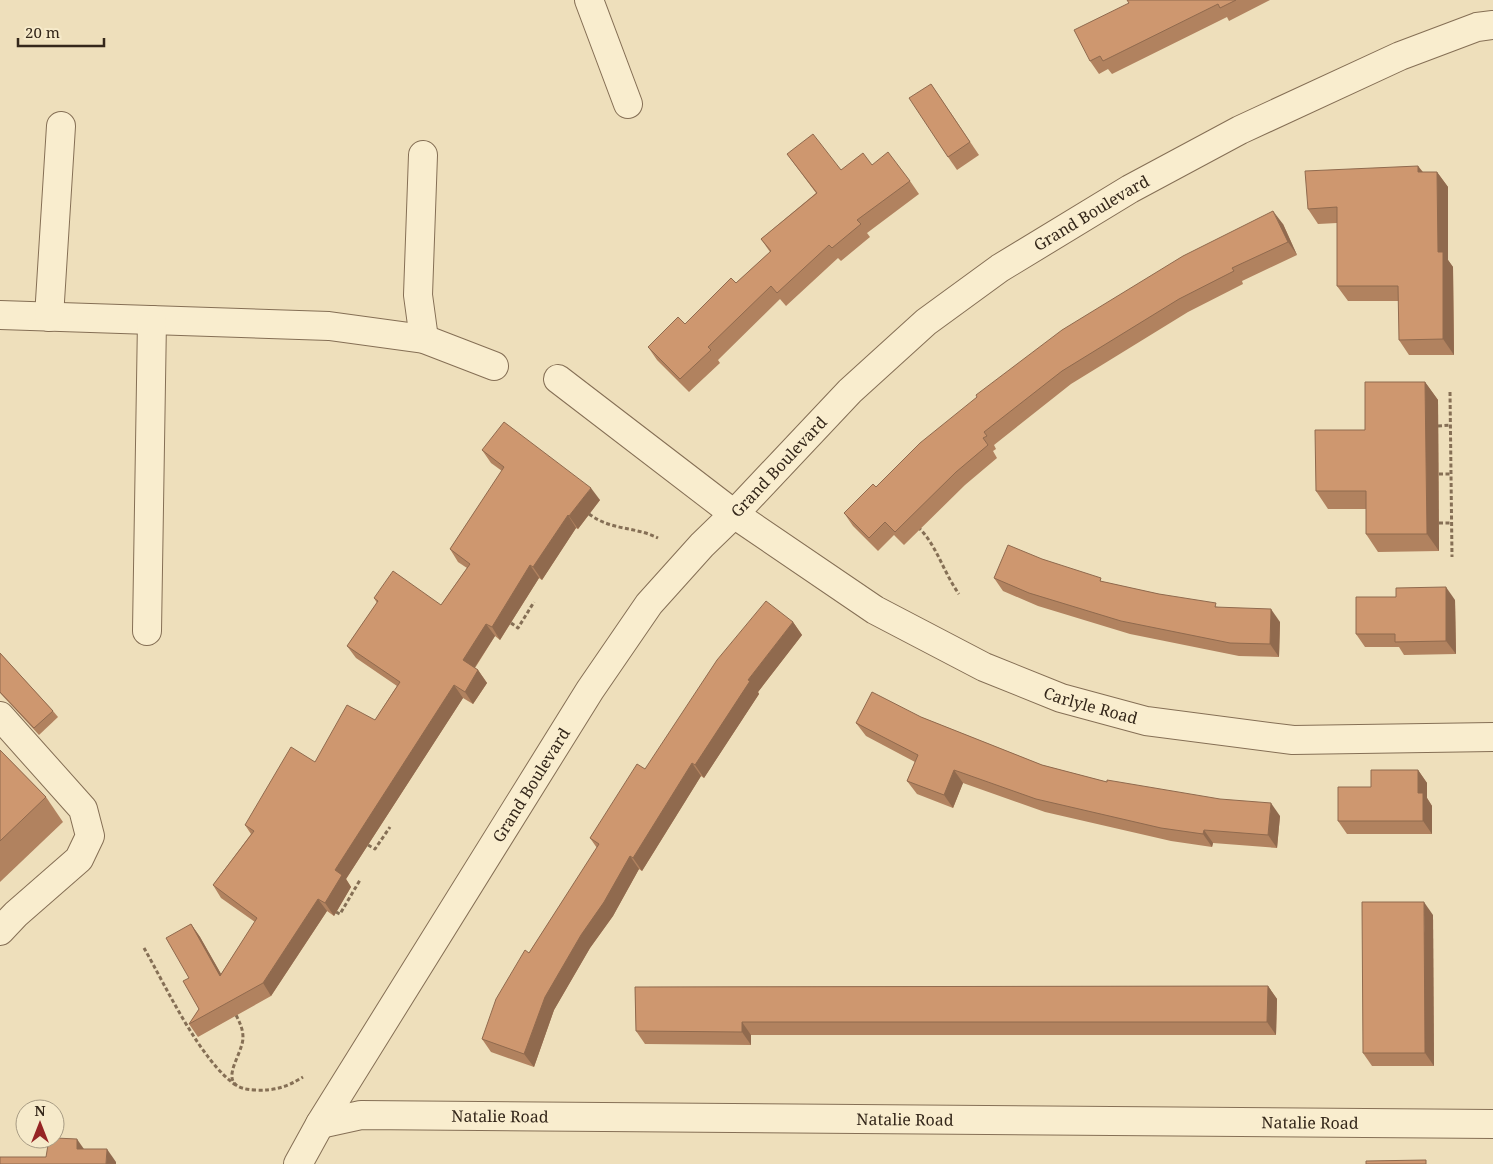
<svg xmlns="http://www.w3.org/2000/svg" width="1493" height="1164" font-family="'Noto Serif',serif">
  <rect width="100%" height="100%" fill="#eedfbb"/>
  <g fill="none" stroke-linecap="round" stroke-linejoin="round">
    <!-- minor casing -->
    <g stroke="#856f55" stroke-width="30">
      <g id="minor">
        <polyline points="589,0 628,104"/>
        <polyline points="423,155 418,295 424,339"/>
        <polyline points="0,315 329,326 424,339 494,366"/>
        <polyline points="49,317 61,126"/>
        <path id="s1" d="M558,379L734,514L875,610L984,667L1061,698L1146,721L1293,740L1493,737"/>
        <polyline points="147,631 152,320"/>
        <polyline points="0,716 83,809 90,836 79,859 16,914 0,931"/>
        <path id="s2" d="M320,1124L361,1115L1493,1124"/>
        <path id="s3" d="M298,1164L320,1124L590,690L649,604L702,545L734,514L850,391L926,322L1000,268L1130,189L1240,130L1400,56L1477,27L1493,25"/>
      </g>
    </g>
    <!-- path -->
    <g stroke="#856f55" stroke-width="3" stroke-dasharray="4 2.5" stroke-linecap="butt">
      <polyline points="1450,392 1452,557"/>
      <polyline points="1438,426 1451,425"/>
      <polyline points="1439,474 1451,474"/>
      <path d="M589,514C612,531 634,526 658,538"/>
      <polyline points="1439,523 1452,523"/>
      <path d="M918,527C937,545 943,572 959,594"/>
      <polyline points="511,623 518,628 534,602"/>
      <polyline points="368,845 375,849 390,827"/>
      <polyline points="336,912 340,914 360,880"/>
      <path d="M144,948C167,988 200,1061 237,1086"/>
      <path d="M236,1015C240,1023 243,1029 243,1038C242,1058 212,1088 255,1090C275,1091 287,1087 303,1077"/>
    </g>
    <!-- minor -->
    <use href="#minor" stroke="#f9edce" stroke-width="28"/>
  </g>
  <!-- wall -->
  <g fill="#b1825f">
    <polygon points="1127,0 1270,0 1229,21 1227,17 1112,74 1108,69 1099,74 1090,61 1129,3"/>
    <polygon points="931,84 979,155 957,170 948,157"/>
    <polygon points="787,154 841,170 872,165 910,181 919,194 867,233 870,237 841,261 838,258 786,306 780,299 718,360 720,363 689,392 657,360 648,347 685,324 736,283 770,252 761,239 816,193"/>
    <polygon points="1418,166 1423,172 1437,172 1448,187 1448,260 1453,267 1454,355 1409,355 1399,340 1399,301 1348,301 1337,286 1337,223 1318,224 1308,209"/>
    <polygon points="1283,224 1297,255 1242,281 1243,284 1188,312 1071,384 994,445 996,449 993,451 997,458 965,485 904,545 894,535 878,551 853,526 844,513 876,487"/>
    <polygon points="1425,382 1438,400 1439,551 1378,552 1366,534 1366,509 1328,509 1316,491 1365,430"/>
    <polygon points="482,450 600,500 578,529 576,528 542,580 539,578 500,640 495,636 475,668 478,670 487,683 473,704 463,698 346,879 351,887 334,916 327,911 271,996 198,1037 189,1024 199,1009 189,978 191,924 200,937 221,974 255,922 221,898 213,885 251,834 245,825 315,762 375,720 397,686 356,658 347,646 377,603 374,598 441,605 467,568 458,562 450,549 502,471 491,463"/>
    <polygon points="1042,559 1104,582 1218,607 1280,622 1279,657 1239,656 1130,634 1038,606 1003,591 994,578"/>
    <polygon points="1455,600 1456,654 1404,655 1399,647 1365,647 1356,634"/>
    <polygon points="793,622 802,635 758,692 759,694 704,778 701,776 642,871 639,869 613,916 590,948 554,1010 534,1067 491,1052 482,1039 529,953 597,848 590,838 645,769"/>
    <polygon points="0,653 53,711 58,717 39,735 0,693"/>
    <polygon points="921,717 1042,765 1107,782 1280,816 1277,848 1213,843 1212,847 1171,841 1045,812 963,783 953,808 917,794 907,781 915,762 866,736 856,723"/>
    <polygon points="0,750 46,797 63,822 0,882"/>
    <polygon points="1418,770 1427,783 1427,798 1432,806 1432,834 1347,834 1338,821 1371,787"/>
    <polygon points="1433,915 1434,1066 1372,1066 1363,1053"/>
    <polygon points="1268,986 1277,999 1276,1035 751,1035 751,1045 645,1044 636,1031 635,987"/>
  </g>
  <!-- shaded-wall -->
  <g fill="#906a4e">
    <polygon points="1418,166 1429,181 1418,172"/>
    <polygon points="1437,172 1448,187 1448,260 1453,267 1454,355 1443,339 1438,252"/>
    <polygon points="1273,211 1283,224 1297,255 1288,242"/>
    <polygon points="1425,382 1438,400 1439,551 1427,534"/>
    <polygon points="591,488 600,500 578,529 569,516"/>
    <polygon points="568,515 576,528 542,580 533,567"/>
    <polygon points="530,565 539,578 500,640 492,627"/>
    <polygon points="1446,587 1455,600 1456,654 1446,641"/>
    <polygon points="1271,609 1280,622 1279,657 1270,644"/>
    <polygon points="793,622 802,635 758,692 759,694 704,778 695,765 748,680"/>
    <polygon points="486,624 495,636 471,673 463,660"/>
    <polygon points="478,670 487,683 473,704 465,692"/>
    <polygon points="454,685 463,698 346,879 351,887 334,916 325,903 335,870"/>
    <polygon points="692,763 701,776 642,871 633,858"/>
    <polygon points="954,770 963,783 953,808 944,795"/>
    <polygon points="1418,770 1427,783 1427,798 1432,806 1432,834 1423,821 1418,793"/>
    <polygon points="1271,803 1280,816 1277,848 1268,835"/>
    <polygon points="1204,830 1213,843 1212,847 1203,834"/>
    <polygon points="630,856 639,869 613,916 590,948 554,1010 534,1067 524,1054 545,997 581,935"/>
    <polygon points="318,899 327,911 271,996 263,983"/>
    <polygon points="1424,902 1433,915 1434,1066 1425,1053"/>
    <polygon points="191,924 200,937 229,988 220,976"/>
    <polygon points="1268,986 1277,999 1276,1035 1267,1022"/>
    <polygon points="742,1022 751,1035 751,1045 742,1032"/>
    <polygon points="77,1139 86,1152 77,1149"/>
    <polygon points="107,1149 116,1162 116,1164 106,1164"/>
  </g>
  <!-- building -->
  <g fill="#ce976f" stroke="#906a4e">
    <polygon points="1127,0 1236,0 1220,8 1218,4 1103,61 1100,56 1090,61 1074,30 1129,3"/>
    <polygon points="931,84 970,142 948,157 909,98"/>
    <polygon points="813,134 841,170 863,153 872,165 888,152 910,181 857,220 861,224 832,248 829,245 777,293 771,286 708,347 711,350 680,379 648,347 678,317 685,324 731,278 736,283 771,251 761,239 817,193 787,154"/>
    <polygon points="1418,166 1418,172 1437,172 1438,252 1443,252 1443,339 1399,340 1398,286 1337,286 1337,207 1308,209 1305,171"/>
    <polygon points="1273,211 1288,242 1232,268 1234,271 1179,299 1062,371 984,432 987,436 983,438 988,445 956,472 895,532 885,522 869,538 844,513 873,484 876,487 920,443 977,397 976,395 1062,330 1183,256"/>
    <polygon points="1365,382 1425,382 1427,534 1366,534 1366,491 1316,491 1315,430 1365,430"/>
    <polygon points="504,422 591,488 569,516 568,515 533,567 530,565 492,627 486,624 463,660 478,670 465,692 454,685 335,870 342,875 325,903 318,899 263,983 189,1024 199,1009 183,981 189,978 166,938 191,924 220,976 257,918 213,885 254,831 245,825 291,747 315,762 347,705 375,720 400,682 347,646 378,601 374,598 393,571 441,605 470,564 450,549 504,467 482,450"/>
    <polygon points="1008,545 1042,559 1101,578 1100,581 1159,594 1216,603 1215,607 1271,609 1270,644 1230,643 1121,621 1029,593 994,578"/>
    <polygon points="1446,587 1446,641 1395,642 1395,634 1356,634 1356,597 1396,597 1396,588"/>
    <polygon points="766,601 793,622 748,680 750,681 695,765 692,763 633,858 630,856 604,902 581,935 545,997 524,1054 482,1039 496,999 525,950 529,953 599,844 590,838 637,764 645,769 717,660"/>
    <polygon points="0,653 53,711 34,728 0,692"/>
    <polygon points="872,692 921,717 1042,765 1107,782 1107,780 1220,799 1271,803 1268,835 1204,830 1203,834 1161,828 1036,799 954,770 944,795 907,781 918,755 856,723"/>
    <polygon points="0,750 46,797 0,841"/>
    <polygon points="1371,770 1418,770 1418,793 1423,793 1423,821 1338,821 1338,787 1371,787"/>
    <polygon points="1362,902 1424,902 1425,1053 1363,1053"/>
    <polygon points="1268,986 1267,1022 742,1022 742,1032 636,1031 635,987"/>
    <polygon points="55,1138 77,1139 77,1149 107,1149 106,1164 0,1164 0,1157 46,1157 49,1139 55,1139"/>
    <polygon points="1426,1160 1426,1164 1366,1164 1366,1161"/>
  </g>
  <g text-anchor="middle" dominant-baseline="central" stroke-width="4.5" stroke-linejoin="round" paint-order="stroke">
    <!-- street labels -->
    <g font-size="16" fill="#34271a" stroke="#f6eaca">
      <text stroke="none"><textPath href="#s3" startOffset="1255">Grand Boulevard</textPath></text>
      <text stroke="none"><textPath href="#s3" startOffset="850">Grand Boulevard</textPath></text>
      <text stroke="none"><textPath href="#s1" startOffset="629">Carlyle Road</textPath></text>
      <text stroke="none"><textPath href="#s3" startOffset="445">Grand Boulevard</textPath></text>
      <text stroke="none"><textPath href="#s2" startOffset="181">Natalie Road</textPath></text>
      <text stroke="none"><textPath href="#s2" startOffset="586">Natalie Road</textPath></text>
      <text stroke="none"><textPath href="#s2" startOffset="991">Natalie Road</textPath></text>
    </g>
  </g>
  <!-- north arrow -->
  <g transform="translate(40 1124)"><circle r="24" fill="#f6eaca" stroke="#a89c84"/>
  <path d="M0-4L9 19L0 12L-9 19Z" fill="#962424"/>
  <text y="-8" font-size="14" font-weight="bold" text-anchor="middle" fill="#34271a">N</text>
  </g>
  <!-- scale -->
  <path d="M18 38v8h86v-8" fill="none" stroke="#34271a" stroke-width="2.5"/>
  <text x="25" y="38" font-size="15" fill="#34271a" stroke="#f6eaca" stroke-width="4" paint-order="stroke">20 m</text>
</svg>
